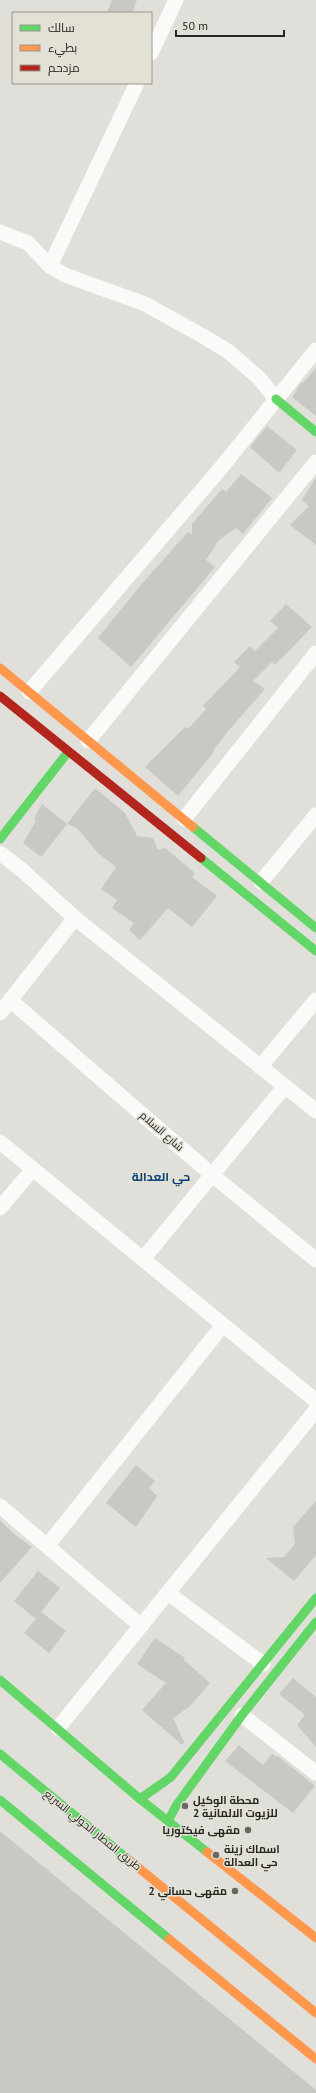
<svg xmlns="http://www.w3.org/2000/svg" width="316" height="2093" font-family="'PT Sans',Cairo,sans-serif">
  <rect width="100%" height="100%" fill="#e0dfd9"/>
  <!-- building -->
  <g fill="#c9c8c4">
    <polygon points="112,0 137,0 132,13 107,13"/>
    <polygon points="316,368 316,416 292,397 302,382 303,383"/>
    <polygon points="267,426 297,450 279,473 250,447"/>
    <polygon points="241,474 272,498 243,534 236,528 219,540 206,560 215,567 131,667 98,638 139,587 188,532 192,534 192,524 222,489 226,492"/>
    <polygon points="316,477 316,545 290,525 309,506 302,500"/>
    <polygon points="286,604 312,627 275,665 272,662 253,681 265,689 229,730 213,751 214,752 178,796 145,767 185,727 188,729 206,709 203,706 240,667 234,662 250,646 255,651 278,628 270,621"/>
    <polygon points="95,788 125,813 137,836 153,838 158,850 165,848 195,873 192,877 217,896 192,927 168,908 140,940 129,930 134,923 112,908 117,900 101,889 116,867 98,853 77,828 67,824"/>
    <polygon points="42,804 67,824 41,857 23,843 36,821 34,818"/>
    <polygon points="136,1465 155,1481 149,1488 157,1496 136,1527 106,1503"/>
    <polygon points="316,1501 316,1555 294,1581 266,1558 284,1557 295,1544 293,1527"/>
    <polygon points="0,1520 13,1533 32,1547 0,1583"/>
    <polygon points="38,1571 60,1588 41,1612 66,1631 49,1653 24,1633 36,1619 14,1601"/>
    <polygon points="155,1638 185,1658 184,1660 210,1683 189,1707 173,1718 184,1742 182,1745 142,1710 166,1683 137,1664"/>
    <polygon points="293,1678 316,1697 316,1747 297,1725 305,1715 279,1694"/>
    <polygon points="239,1745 263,1765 272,1754 277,1757 278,1756 315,1786 293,1813 225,1761"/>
    <polygon points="0,1831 316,2090 316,2093 0,2093"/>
  </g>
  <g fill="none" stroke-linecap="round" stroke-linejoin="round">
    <!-- street -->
    <g stroke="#fafaf9" stroke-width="15">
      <polyline points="151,53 176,0"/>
      <polyline points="0,232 28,243 50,266 65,275 145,304 203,336 229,352 259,378 276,399"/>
      <polyline points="50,266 137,83"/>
      <polyline points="29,692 220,469 316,350"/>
      <polyline points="88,741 316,462"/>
      <polyline points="184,819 316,653"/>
      <polyline points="0,853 23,871 75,918 316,1111"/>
      <polyline points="261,882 316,815"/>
      <polyline points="10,1000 211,1174 316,1260"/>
      <polyline points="0,1013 75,918"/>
      <polyline points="260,1067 316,1000"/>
      <polyline points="0,1142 316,1401"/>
      <polyline points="0,1208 33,1169"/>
      <polyline points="143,1259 285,1086"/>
      <polyline points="0,1506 141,1626"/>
      <polyline points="47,1546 223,1325"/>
      <polyline points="168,1593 263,1664"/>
      <polyline points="242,1715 316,1773"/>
      <polyline points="58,1728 316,1410"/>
    </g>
    <!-- fast -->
    <g stroke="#63d668" stroke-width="9">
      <polyline points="276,399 316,432"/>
      <polyline points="193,827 316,928"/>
      <polyline points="0,839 68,752"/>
      <polyline points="201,858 316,951"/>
      <polyline points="0,1680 140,1799 207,1852"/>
      <polyline points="0,1754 129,1860"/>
      <polyline points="140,1799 171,1777 316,1598"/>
      <polyline points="0,1800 169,1939"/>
      <polyline points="168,1821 176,1806 242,1715 316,1622"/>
    </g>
    <!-- slow -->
    <g stroke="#ff974d" stroke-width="9">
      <polyline points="0,668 193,827"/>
      <polyline points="207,1852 316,1938"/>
      <polyline points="129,1860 316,2013"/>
      <polyline points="169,1939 316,2059"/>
    </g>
    <!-- jam -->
    <polyline stroke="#b3261e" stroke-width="9" points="0,696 201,858"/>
  </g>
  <!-- markers -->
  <g fill="#686762" stroke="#e3e1d6" stroke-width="1.5">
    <circle cx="185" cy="1806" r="4"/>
    <circle cx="248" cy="1830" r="4"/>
    <circle cx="216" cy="1855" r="4"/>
    <circle cx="235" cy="1891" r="4"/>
  </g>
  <g text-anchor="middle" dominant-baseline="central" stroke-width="3" stroke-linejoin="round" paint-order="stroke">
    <!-- street labels -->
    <g font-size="11" fill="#272622" stroke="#e3e1d6">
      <text transform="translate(162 1131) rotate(41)">شارع السلام</text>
      <text transform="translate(93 1830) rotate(39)">طريق المطار الحولي السريع</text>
    </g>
    <!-- poi labels -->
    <g font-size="11" font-weight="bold" fill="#272622" stroke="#e3e1d6" text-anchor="start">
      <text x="193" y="1800">محطة الوكيل<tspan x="193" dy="13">للزيوت الالمانية 2</tspan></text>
      <text x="240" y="1830" text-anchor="end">مقهى فيكتوريا</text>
      <text x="224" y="1849">اسماك زينة<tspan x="224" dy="13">حي العدالة</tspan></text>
      <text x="227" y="1891" text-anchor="end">مقهى حساني 2</text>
    </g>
    <!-- neighbourhood labels -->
    <g font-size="12" font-weight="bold" fill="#093f71" stroke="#e3e1d6">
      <text x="161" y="1176">حي العدالة</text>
    </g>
  </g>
  <!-- legend -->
  <rect x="12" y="12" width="140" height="72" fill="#e3e1d6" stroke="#98968e"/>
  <rect x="20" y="25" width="20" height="6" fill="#63d668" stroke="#98968e"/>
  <text x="48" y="32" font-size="12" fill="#272622">سالك</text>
  <rect x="20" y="45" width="20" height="6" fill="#ff974d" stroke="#98968e"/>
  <text x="48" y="52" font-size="12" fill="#272622">بطيء</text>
  <rect x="20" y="65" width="20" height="6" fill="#b3261e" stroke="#98968e"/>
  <text x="48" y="72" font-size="12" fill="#272622">مزدحم</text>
  <!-- scale -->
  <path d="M176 30v6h108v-6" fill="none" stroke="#272622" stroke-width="2"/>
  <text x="182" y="30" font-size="12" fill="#272622" stroke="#e3e1d6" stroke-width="3" paint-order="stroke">50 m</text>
</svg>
